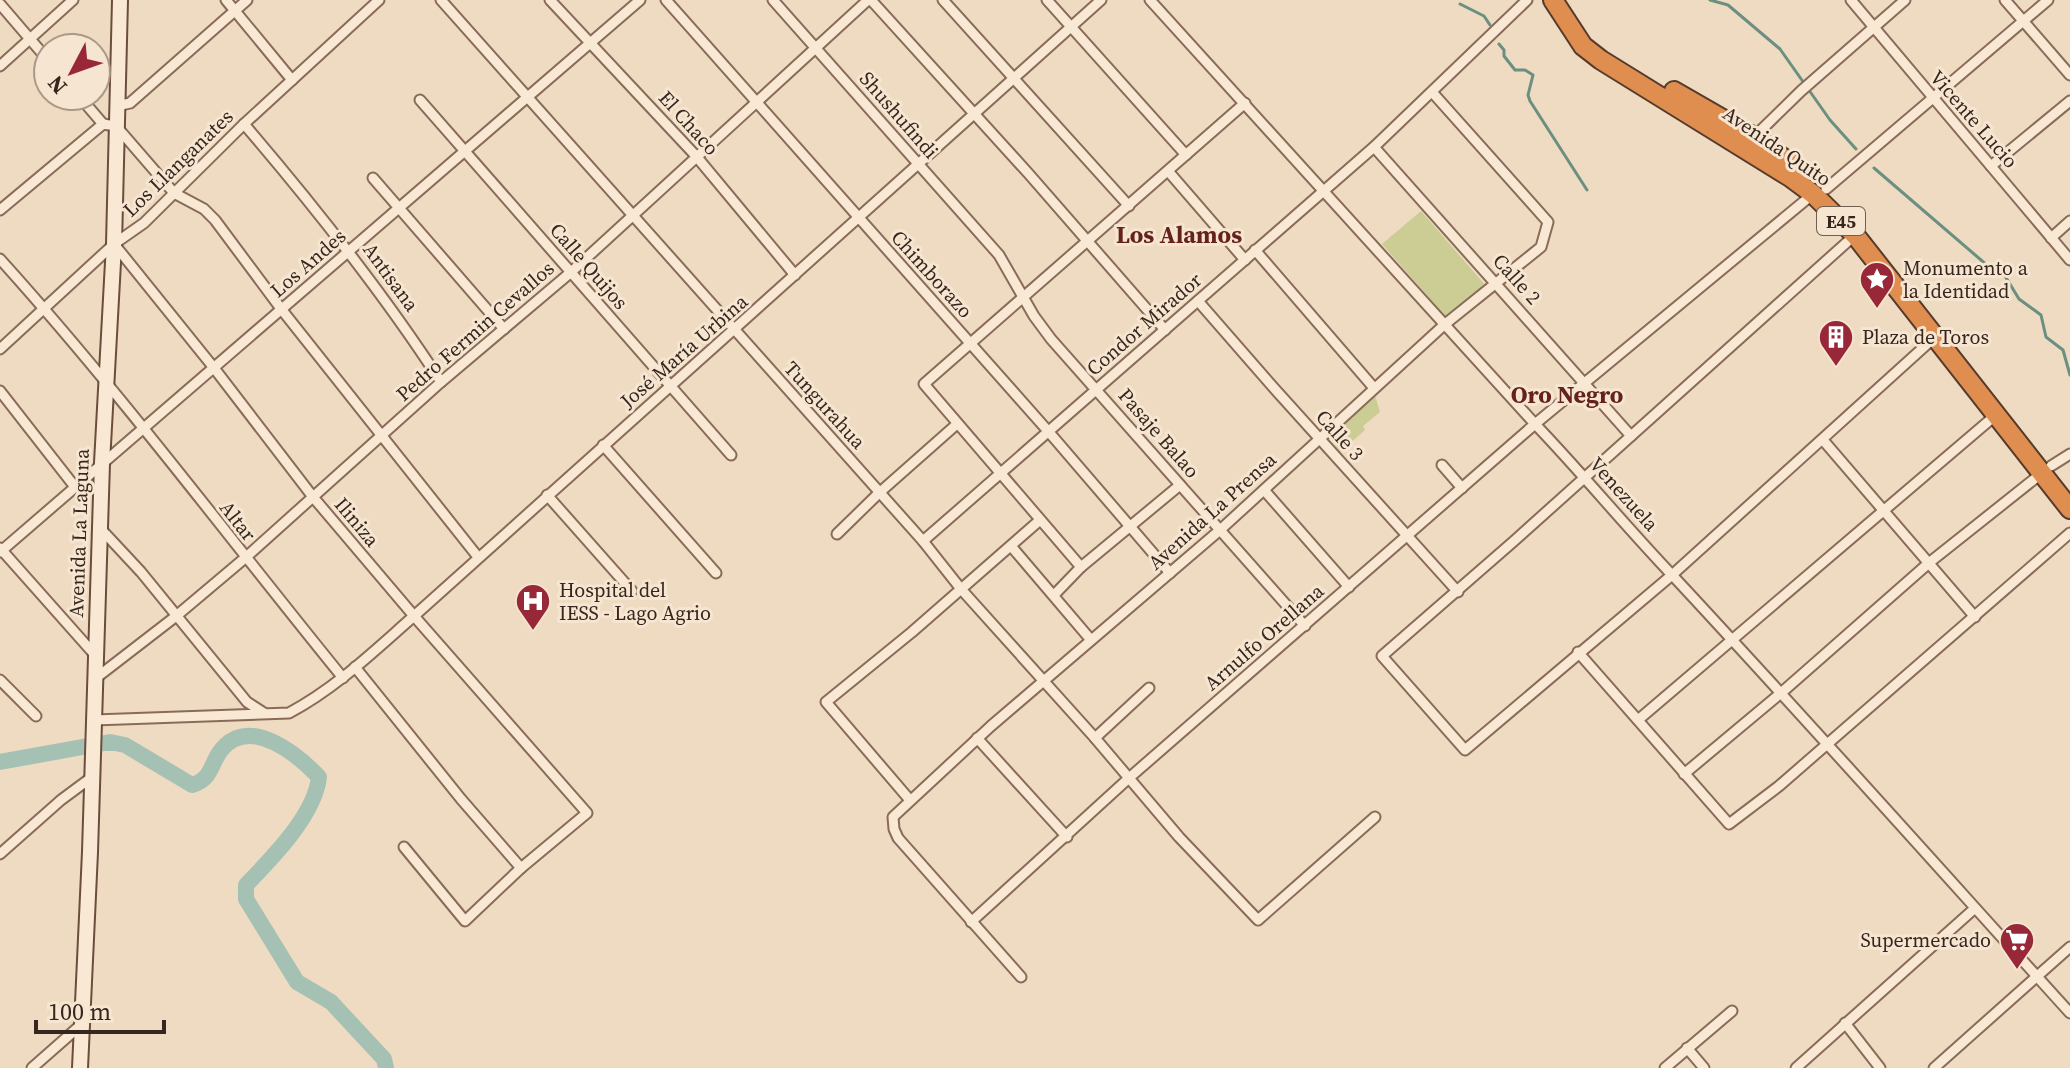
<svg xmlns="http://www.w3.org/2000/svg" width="2070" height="1068" font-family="'Source Serif 4',serif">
  <rect width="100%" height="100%" fill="#eedbc1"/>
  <!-- green -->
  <g fill="#cccc95">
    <polygon points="1421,211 1486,286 1448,319 1382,244"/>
    <polygon points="1374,392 1380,412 1363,426 1365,430 1340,452 1329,437 1353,417 1350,413"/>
  </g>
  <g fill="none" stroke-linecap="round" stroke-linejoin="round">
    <!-- stream -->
    <g stroke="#6b8f81" stroke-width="3">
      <polyline points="1710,0 1728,5 1780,49 1830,120 1856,149"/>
      <polyline points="1460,4 1484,16 1490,25"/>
      <polyline points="1499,44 1504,50 1504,56 1515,70 1525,70 1533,75 1528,95 1530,101 1587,190"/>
      <polyline points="1874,168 1988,266 2005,276 2019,299 2041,315 2046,337 2063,350 2070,375"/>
    </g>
    <!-- river -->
    <path stroke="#a4c1b4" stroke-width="16" d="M0,762L110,742L125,745L192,785C213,779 210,763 222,749C250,715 298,755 319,777C315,815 272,858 246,885V899L297,982L331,1002L384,1059L386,1068"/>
    <!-- street casing -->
    <g stroke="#886c59" stroke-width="13">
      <g id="street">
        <polyline points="226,0 292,80"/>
        <polyline points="441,0 923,541 961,589 1095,738 1179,837 1258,920 1375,817"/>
        <polyline points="550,0 696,156 795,275"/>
        <polyline points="666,0 1048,431 1170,573"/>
        <polyline points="773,0 999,255 1034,316 1051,339 1305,626"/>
        <polyline points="871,0 1028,173 1165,330"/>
        <polyline points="943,0 1129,206"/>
        <polyline points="1047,0 1186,155"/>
        <path d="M1150,0L1535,424C1583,474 1626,527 1674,577C1808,721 1938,867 2070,1013"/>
        <polyline points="1851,0 2070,260"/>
        <polyline points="2005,0 2070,75"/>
        <polyline points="0,4 48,60"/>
        <polyline points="0,66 73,0"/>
        <polyline points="79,96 103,124"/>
        <polyline points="420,100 731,455"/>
        <polyline points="117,106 130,103 247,0"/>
        <path d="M244,124C315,207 382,291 441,382"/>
        <polyline points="1754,137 1801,91 1905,0"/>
        <polyline points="1374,147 1631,436"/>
        <polyline points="1991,166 2070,101"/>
        <polyline points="1168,171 1245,260"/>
        <polyline points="373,178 504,329"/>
        <polyline points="1826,189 2048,0"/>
        <polyline points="0,210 103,124 116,126 174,193 204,209 215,220 282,310 478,557"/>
        <polyline points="1855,235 1514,541 1382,656 1465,750 1672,575 1935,337"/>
        <polyline points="2051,238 2070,221"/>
        <polyline points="114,244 214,368 313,497 414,616 587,813 521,868 465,921 404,847"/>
        <polyline points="1255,250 1374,388"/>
        <path d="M0,259C121,393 229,538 343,678"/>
        <polyline points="1198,301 1273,387 1458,592"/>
        <polyline points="0,349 114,244 144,223 244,124 379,0"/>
        <polyline points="0,391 75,487"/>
        <polyline points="1823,440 1975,617"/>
        <polyline points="603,445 716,573"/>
        <polyline points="1442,465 1462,488"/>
        <polyline points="2051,466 2070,454"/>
        <polyline points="1264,490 1349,587"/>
        <polyline points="547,495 632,591"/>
        <polyline points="100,528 141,572 247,702 264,713"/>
        <polyline points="837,534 879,493 957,424"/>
        <polyline points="923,541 1374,147 1527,0"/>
        <polyline points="1011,546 1091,640"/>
        <polyline points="0,548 95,655"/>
        <polyline points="0,552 640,0"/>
        <polyline points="1081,567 924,384 1245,103"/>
        <polyline points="1054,595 1081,567 1180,485"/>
        <polyline points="1578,652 1729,824 1779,786 2070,533"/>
        <polyline points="355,667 461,799 521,868"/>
        <polyline points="96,678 175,617 245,558 441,382 570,273 868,0"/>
        <polyline points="0,680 36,716"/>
        <path d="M94,720L289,713C336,688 374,651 414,616L1101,0"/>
        <polyline points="1638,720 1997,414"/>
        <polyline points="977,738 1067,837"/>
        <polyline points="1095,738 1149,688"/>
        <polyline points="1684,774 1781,693 1930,562 2042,473"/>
        <polyline points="909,799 826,702 912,632 1040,520"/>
        <polyline points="0,854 61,800 92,777"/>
        <polyline points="971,922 1129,778 1535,424 1813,194"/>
        <polyline points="1021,977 898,838 894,829 893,817 991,726 1220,530 1444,325 1541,247 1548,222 1432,92"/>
        <polyline points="1845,1023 1880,1068"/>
        <polyline points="1687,1048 1704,1068"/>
        <polyline points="32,1068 82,1024"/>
        <polyline points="1665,1068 1732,1011"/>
        <polyline points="1796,1068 1974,909"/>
        <polyline points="1934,1068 2070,947"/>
      </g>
    </g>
    <!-- secondary casing -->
    <g stroke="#6a4d3c" stroke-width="18">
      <polyline id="secondary" points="80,1068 90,852 102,463 114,244 120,0"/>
    </g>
    <!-- highway casing -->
    <g stroke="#563b2d" stroke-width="22">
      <g id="highway">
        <polyline points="1553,0 1583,46 1601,60 1790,177 1813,194 1855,235 2070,509"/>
        <polyline points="1674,91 1754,137 1801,171"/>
      </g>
    </g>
    <!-- street -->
    <use href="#street" stroke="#f9e9d4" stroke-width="9"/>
    <!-- secondary -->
    <use href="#secondary" stroke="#f9e9d4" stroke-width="14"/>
    <!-- highway -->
    <use href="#highway" stroke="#df8e50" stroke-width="18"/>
  </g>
  <!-- icons -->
  <defs>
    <g id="sight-pin" transform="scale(1.8)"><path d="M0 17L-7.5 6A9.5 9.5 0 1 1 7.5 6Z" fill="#982837" stroke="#f6e6d1"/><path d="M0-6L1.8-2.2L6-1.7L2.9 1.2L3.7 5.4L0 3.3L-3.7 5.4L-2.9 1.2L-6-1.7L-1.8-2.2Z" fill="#fff"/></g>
    <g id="building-pin" transform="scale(1.8)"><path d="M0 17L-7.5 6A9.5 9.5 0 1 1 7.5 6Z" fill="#982837" stroke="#f6e6d1"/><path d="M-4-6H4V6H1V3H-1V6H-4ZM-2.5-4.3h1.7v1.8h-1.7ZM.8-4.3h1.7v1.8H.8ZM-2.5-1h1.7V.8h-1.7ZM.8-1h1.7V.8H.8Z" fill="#fff"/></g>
    <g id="hospital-pin" transform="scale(1.8)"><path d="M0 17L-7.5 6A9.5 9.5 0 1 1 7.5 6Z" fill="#982837" stroke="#f6e6d1"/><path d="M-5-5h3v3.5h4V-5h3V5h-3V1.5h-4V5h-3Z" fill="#fff"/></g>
    <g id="supermarket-pin" transform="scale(1.8)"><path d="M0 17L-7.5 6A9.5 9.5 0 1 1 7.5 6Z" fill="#982837" stroke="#f6e6d1"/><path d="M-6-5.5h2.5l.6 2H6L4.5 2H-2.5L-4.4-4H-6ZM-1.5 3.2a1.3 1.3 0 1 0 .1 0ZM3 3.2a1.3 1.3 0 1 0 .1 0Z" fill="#fff"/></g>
  </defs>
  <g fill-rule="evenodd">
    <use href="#sight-pin" x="1877" y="279"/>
    <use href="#building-pin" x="1836" y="337"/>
    <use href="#hospital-pin" x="533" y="601"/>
    <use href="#supermarket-pin" x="2017" y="940"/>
  </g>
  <g text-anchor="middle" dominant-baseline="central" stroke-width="6" stroke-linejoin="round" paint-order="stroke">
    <!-- shield labels -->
    <rect fill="#f6e6d1" stroke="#706053" stroke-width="2" x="1817" y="207" width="48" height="28" rx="6"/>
    <g font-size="18" font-weight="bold" fill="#37261d">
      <text x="1841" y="221">E45</text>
    </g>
    <!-- street labels -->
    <g font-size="20" fill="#37261d" stroke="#f6e6d1">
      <text transform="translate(899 115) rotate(49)">Shushufindi</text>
      <text transform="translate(1974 119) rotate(49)">Vicente Lucio</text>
      <text transform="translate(689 123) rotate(48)">El Chaco</text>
      <text transform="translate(1777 146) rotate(34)">Avenida Quito</text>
      <text transform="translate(178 163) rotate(-44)">Los Llanganates</text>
      <text transform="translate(308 263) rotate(-41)">Los Andes</text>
      <text transform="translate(589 266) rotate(49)">Calle Quijos</text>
      <text transform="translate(932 274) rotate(48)">Chimborazo</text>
      <text transform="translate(391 277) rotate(54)">Antisana</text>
      <text transform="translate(1517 279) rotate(48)">Calle 2</text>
      <text transform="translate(1144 324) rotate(-41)">Condor Mirador</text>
      <text transform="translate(475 331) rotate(-41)">Pedro Fermin Cevallos</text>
      <text transform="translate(684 351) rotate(-41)">José María Urbina</text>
      <text transform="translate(825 405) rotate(48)">Tungurahua</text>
      <text transform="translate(1159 433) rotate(49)">Pasaje Balao</text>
      <text transform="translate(1340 435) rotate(48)">Calle 3</text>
      <text transform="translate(1624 494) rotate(48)">Venezuela</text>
      <text transform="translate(1212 511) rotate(-42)">Avenida La Prensa</text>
      <text transform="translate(238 521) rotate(52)">Altar</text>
      <text transform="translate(357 522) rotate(50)">Iliniza</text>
      <text transform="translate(79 533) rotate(-88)">Avenida La Laguna</text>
      <text transform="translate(1264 637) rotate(-41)">Arnulfo Orellana</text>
    </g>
    <!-- poi labels -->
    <g font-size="20" fill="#37261d" stroke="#f6e6d1" text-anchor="start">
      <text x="1903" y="268">Monumento a<tspan x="1903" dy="23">la Identidad</tspan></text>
      <text x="1862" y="337">Plaza de Toros</text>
      <text x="559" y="590">Hospital del<tspan x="559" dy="23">IESS - Lago Agrio</tspan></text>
      <text x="1991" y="940" text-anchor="end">Supermercado</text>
    </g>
    <!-- quarter labels -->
    <g font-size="24" font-weight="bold" fill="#65221c" stroke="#f6e6d1">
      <text x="1179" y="234">Los Alamos</text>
      <text x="1567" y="394">Oro Negro</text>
    </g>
  </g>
  <!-- north arrow -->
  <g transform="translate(72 72) rotate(229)"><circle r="38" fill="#f6e6d1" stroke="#aa9989" stroke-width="2"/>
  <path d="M0-6L14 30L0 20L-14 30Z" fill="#982837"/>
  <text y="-12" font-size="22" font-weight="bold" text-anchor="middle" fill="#37261d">N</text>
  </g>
  <!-- scale -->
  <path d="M36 1020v12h128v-12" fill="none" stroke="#37261d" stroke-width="4"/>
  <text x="48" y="1020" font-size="24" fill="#37261d" stroke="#f6e6d1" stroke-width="6" paint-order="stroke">100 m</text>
</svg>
